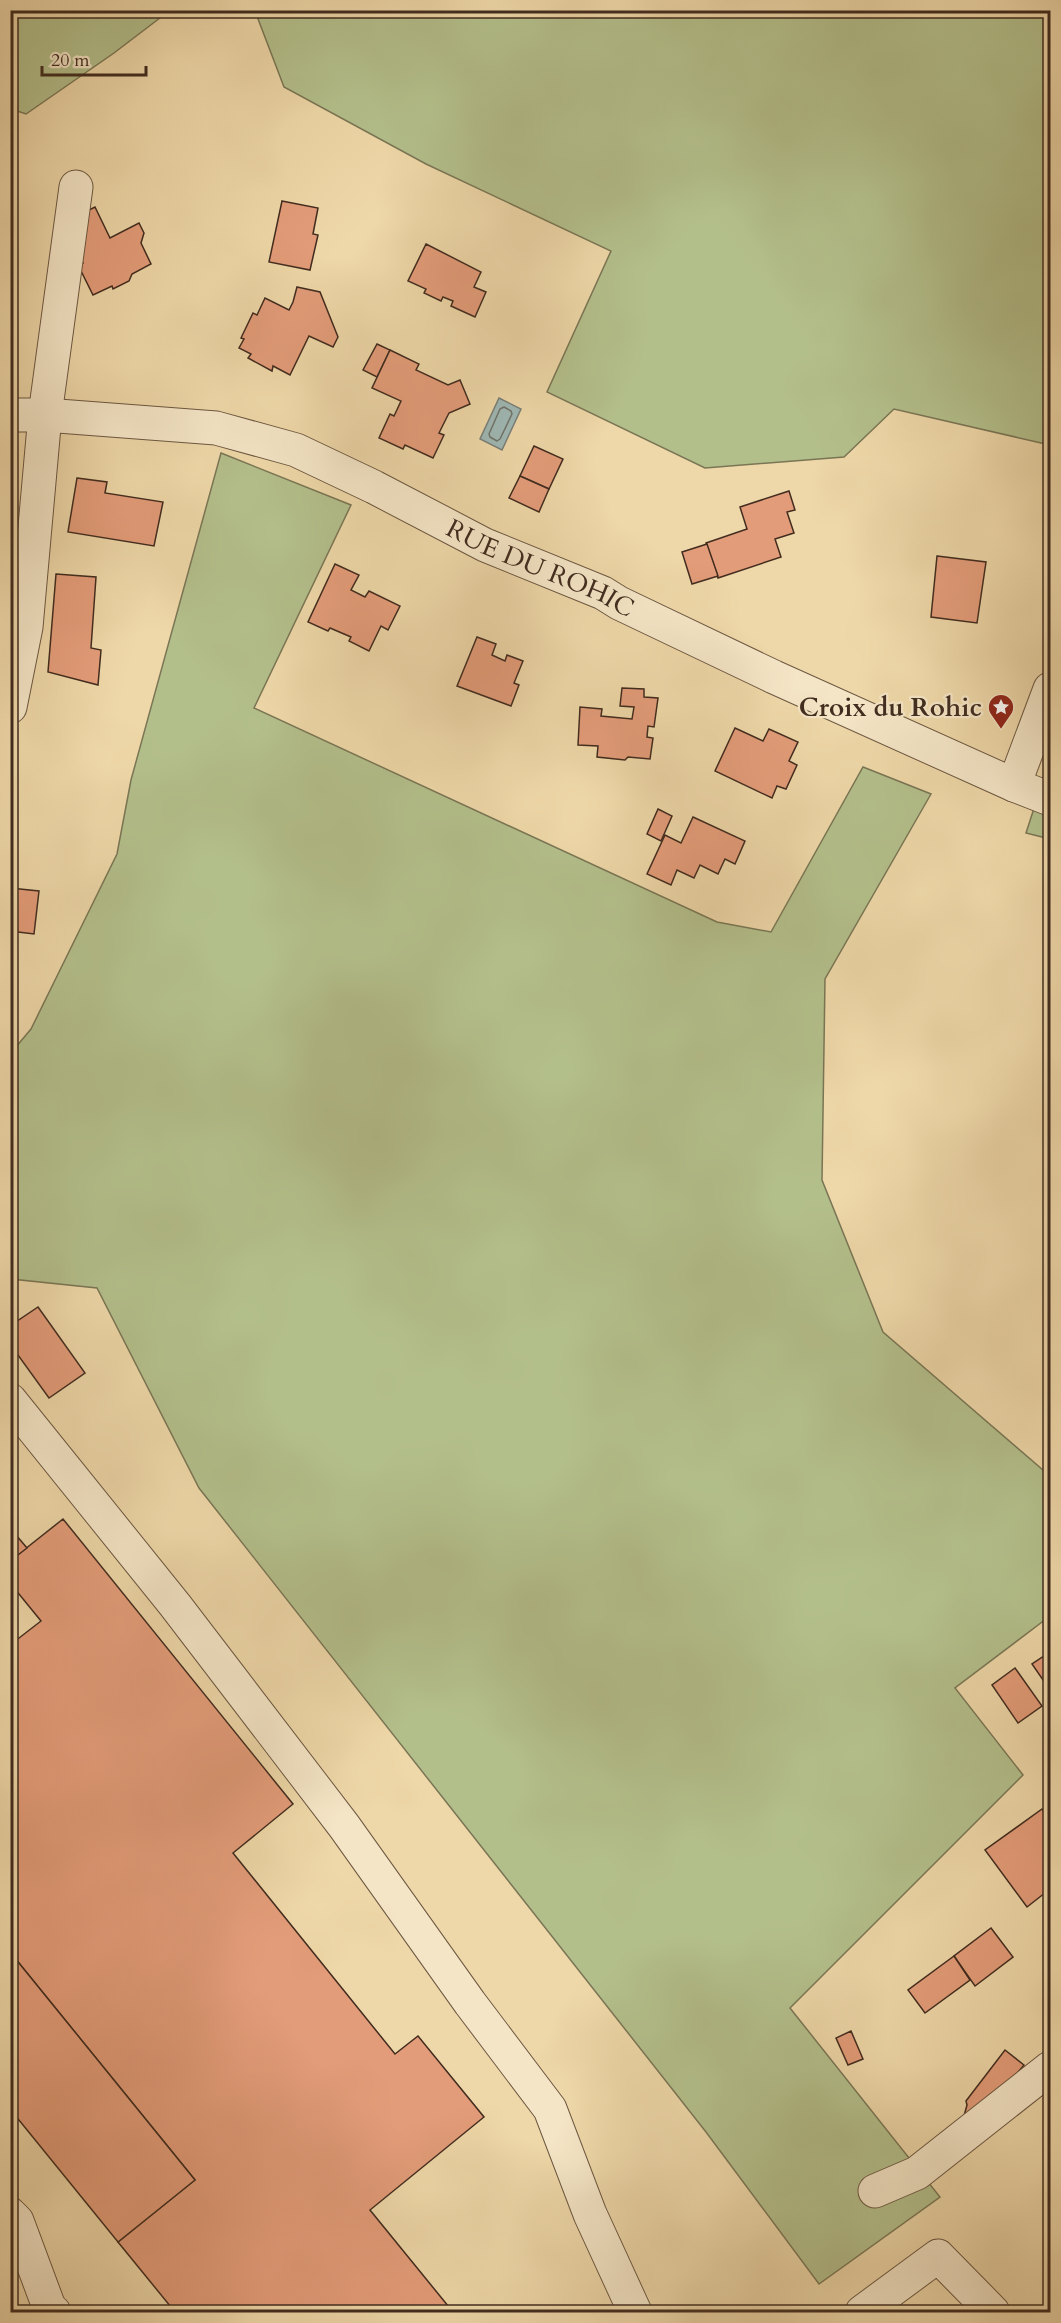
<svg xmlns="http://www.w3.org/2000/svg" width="1061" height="2323" font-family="Cardo,serif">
  <rect width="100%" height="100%" fill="#eed7a8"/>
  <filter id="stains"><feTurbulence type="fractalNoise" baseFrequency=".00333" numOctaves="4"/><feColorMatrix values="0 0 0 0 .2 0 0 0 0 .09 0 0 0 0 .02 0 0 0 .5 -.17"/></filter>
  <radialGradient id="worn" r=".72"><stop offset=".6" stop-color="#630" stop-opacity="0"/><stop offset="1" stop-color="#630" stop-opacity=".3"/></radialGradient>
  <!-- green -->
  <g fill="#b3bf8b" stroke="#7a7655" stroke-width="1.5">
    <polygon points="10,11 11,10 169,11 114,53 26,114 11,109"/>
    <polygon points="255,11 1050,11 1050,445 894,409 844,457 705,468 547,392 611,251 426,164 284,87"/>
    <polygon points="221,453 351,505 254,708 717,922 771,932 863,767 931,794 825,979 822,1180 883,1332 1050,1476 1050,1616 955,1688 1023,1775 790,2008 940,2197 819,2284 706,2132 199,1488 97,1288 11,1279 10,1054 31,1029 117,854 131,780"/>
    <polygon points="1050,759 1050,839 1026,833"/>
  </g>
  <!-- water -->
  <polygon fill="#9eb7b3" stroke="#797f78" stroke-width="1.5" points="499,398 521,409 502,450 480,439"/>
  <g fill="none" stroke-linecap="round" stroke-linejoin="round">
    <!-- shore -->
    <polygon stroke="#707269" stroke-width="1.5" points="504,407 511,411 512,414 500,439 497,441 490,437 489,434 500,409"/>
  </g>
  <!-- building -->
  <g fill="#e39c79" stroke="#412c1f" stroke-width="1.5">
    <polygon points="282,201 318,208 313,234 318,235 310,270 269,262"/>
    <polygon points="95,207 110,238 139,223 144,233 141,243 151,264 132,274 129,281 113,289 112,286 93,295 78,265 83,263 75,246 73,218"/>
    <polygon points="426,244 481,272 474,287 486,292 475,317 451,306 453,301 443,297 441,301 424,293 426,289 408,281"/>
    <polygon points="297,287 320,292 338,337 333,347 309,336 290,375 273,366 272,371 248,358 251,354 239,348 244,339 241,338 253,313 257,315 265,298 289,310 293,302"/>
    <polygon points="377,344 390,350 377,377 363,370"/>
    <polygon points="390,350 419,364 416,370 448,385 460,380 470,404 449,413 439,433 444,435 433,458 405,445 403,449 379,438 390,414 394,416 401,401 372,388"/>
    <polygon points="534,446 563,459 549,489 520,476"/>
    <polygon points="520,476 549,489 539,512 509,498"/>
    <polygon points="77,478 107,482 105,493 163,502 154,546 68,532"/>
    <polygon points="789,491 795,510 787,512 794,533 775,539 781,557 718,578 706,543 747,529 740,507"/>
    <polygon points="707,544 718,576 692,584 682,552"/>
    <polygon points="937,556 986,562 977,623 931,617"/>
    <polygon points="335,564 359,575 351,590 365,597 369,591 400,606 388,630 381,626 369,651 349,641 351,637 330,628 328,631 308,622"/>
    <polygon points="56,574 96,577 91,648 101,650 98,685 48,672"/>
    <polygon points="477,637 496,644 492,655 505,661 507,655 523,661 514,683 519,685 511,706 457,686"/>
    <polygon points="622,688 644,689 644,697 658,698 654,727 648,726 647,737 653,738 650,759 628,757 625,760 597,757 598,746 578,745 580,707 602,709 601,716 632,719 634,707 620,706"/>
    <polygon points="735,728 763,741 769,729 798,742 789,761 797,765 786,789 777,786 772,798 715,771"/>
    <polygon points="658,809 672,816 661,841 647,834"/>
    <polygon points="693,817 745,841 735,864 725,859 718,874 700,865 694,878 677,870 671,885 647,874 665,835 681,843"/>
    <polygon points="10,888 39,891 34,934 10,931"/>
    <polygon points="38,1307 85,1373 49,1398 10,1344 10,1326"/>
    <polygon points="63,1519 293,1804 233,1853 395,2054 418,2036 484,2117 370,2210 453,2312 175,2312 118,2242 195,2180 10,1952 10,1645 41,1621 10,1583 10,1561"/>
    <polygon points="10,1528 27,1548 10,1561"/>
    <polygon points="1050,1652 1050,1690 1032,1664"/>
    <polygon points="1015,1668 1042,1706 1018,1723 992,1685"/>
    <polygon points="1042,1809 1050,1820 1050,1889 1027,1907 985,1850"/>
    <polygon points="991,1928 1013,1957 975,1986 954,1956"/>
    <polygon points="10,1952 195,2180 118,2242 10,2109"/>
    <polygon points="954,1956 970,1980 925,2013 908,1990"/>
    <polygon points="851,2031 863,2059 848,2065 836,2038"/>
    <polygon points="1005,2050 1024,2065 983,2114 964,2116 967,2105 966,2101"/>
  </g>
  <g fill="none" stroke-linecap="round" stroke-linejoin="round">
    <!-- minor casing -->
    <g stroke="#6c5741" stroke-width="35">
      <g id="minor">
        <path id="s1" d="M10,415H45L216,428L296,450L374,487L485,545L603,593L619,603L774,677L1014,785L1050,799"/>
        <polyline points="10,707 26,627 45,415 76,187"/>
        <polyline points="1014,785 1050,689"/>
        <polyline points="10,1400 175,1605 344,1826 470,2003 550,2109 590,2214 635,2312"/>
        <polyline points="875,2191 917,2173 1050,2068"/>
        <polyline points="10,2214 17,2221 49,2307 54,2312"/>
        <polyline points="862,2312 938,2256 993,2312"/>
      </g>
    </g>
    <!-- minor -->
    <use href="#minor" stroke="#f4e5c6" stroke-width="33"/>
  </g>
  <!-- icons -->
  <defs>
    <g id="sight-pin" transform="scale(1.35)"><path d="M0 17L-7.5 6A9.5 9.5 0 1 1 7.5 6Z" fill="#8f2418" stroke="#f4e5c6"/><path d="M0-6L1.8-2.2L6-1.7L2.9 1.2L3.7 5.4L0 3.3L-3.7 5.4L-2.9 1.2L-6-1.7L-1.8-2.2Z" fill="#fff"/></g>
  </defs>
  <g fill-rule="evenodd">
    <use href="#sight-pin" x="1001" y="707"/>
  </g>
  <g text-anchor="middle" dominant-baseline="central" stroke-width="4.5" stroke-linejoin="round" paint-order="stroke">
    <!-- street labels -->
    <g font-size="26" fill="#412c1f" stroke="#f4e5c6">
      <text stroke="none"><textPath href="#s1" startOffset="561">RUE DU ROHIC</textPath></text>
    </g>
    <!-- poi labels -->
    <g font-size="26" font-weight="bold" fill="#412c1f" stroke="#f4e5c6" text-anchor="end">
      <text x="982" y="707">Croix du Rohic</text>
    </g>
  </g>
  <!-- margin -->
  <rect width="1061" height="2323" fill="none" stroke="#eed7a8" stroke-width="36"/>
  <rect x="12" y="12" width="1037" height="2299" fill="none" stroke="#412c1f" stroke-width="3"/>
  <rect x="18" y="18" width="1025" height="2287" fill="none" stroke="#412c1f" stroke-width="1.5"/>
  <!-- scale -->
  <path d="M42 66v9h104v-9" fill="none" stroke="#412c1f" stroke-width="3"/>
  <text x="51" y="66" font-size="18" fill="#412c1f" stroke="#f4e5c6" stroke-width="4.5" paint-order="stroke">20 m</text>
  <rect width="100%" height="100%" filter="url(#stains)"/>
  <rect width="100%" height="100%" fill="url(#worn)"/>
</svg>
